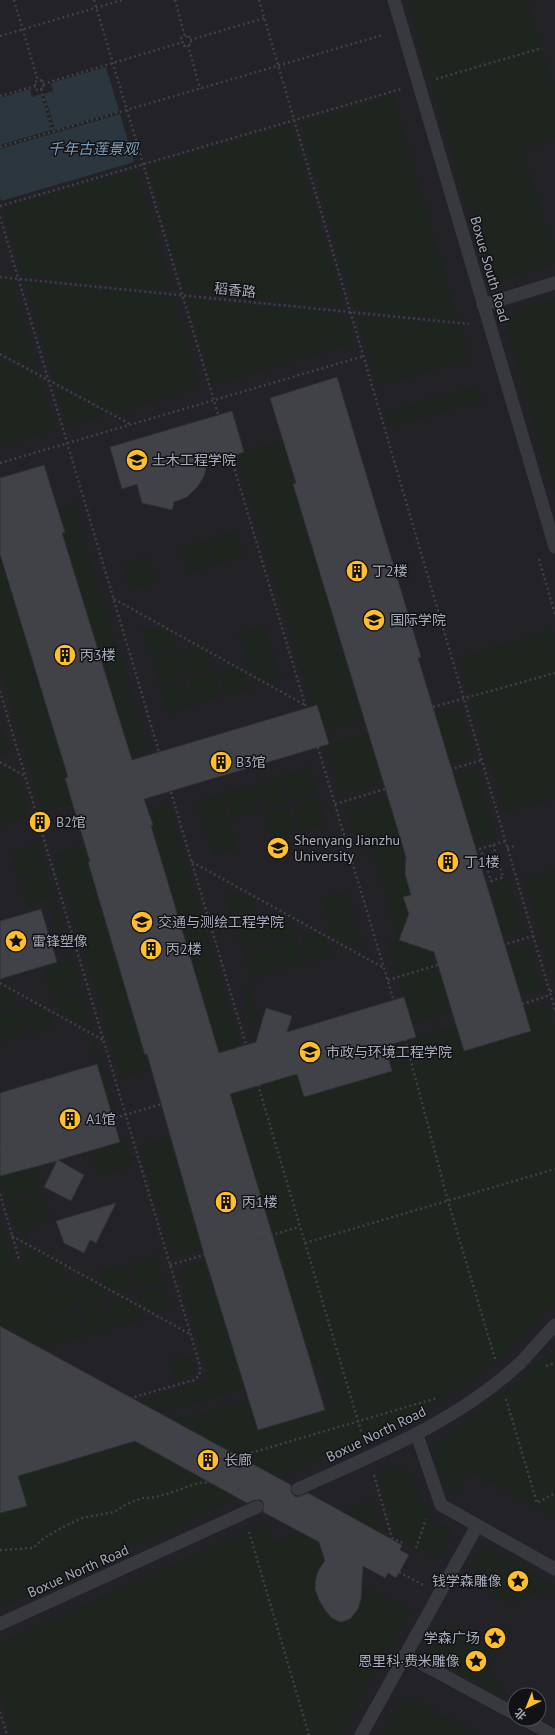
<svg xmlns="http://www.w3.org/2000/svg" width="555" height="1735" font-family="'PT Sans','Noto Sans SC',sans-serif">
  <rect width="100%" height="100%" fill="#17171a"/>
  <!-- built -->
  <path fill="#232327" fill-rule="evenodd" d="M0,0H555V1735H0ZM515,1695H539V1719H515Z"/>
  <!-- green -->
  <g fill="#1d251e">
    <polygon points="407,0 527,0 553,86 555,86 555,139 522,149 550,242 555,241 555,264 506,279 494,278 485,269"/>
    <polygon points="393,96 458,320 355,309 301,122"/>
    <polygon points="290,124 344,307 185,292 148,166"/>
    <polygon points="136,170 172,291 23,276 3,208"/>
    <polygon points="0,280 12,281 39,372 0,351"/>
    <polygon points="25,282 174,297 200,388 114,413 54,380"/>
    <path d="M555,298V491L552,487L506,330C509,306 536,304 555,298Z"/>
    <polygon points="187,299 346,314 354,344 212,385"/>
    <polygon points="357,316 460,326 470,359 378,386"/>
    <polygon points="0,358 41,380 56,430 0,446"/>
    <polygon points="478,386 482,401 390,427 385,412"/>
    <polygon points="56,388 107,415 67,427"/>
    <polygon points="283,440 321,476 293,484 350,676 380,668 384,683 356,691 364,720 325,731 317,705 312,706 237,454"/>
    <polygon points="73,503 158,779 140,785 131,758 103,766 126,743 67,549 38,540 65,532 58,508"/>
    <polygon points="236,531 243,557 218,565 210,539"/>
    <polygon points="206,540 214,566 189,573 181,547"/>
    <polygon points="0,552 64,763 89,771 65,778 73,804 43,813 0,667"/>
    <polygon points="147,557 155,583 131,590 123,564"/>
    <polygon points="157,626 170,633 175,648 151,655 143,630"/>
    <polygon points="264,626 272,651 246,658 239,633"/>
    <polygon points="550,630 555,645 555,798 505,813 459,658"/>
    <polygon points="194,646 209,654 213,668 187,675 180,651"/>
    <polygon points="176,652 183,676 159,683 152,659"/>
    <polygon points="273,654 281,680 269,684 251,673 247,662"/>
    <polygon points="231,667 247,676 251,689 226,696 218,670"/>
    <polygon points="214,671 222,697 196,705 188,679"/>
    <polygon points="185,680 193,706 168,713 160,687"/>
    <polygon points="459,707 473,756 450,763 417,746 443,738 435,713"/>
    <polygon points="2,728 10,752 0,755 0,729"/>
    <polygon points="368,733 376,759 403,750 381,773 383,783 341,795 326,745"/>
    <polygon points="0,765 17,775 30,817 4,825 0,812"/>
    <polygon points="309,767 317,793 291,801 283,775"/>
    <polygon points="476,769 496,839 475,846 453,775"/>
    <polygon points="280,776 288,802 262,810 254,784"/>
    <polygon points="251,785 258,811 233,818 225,793"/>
    <polygon points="221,794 229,820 205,827 197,801"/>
    <polygon points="318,797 326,823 300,831 292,805"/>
    <polygon points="388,797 406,857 405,874 417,893 404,897 409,914 399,940 422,919 467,977 443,984 452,1012 412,1024 387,942 399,938 371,848 359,851 346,809"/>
    <polygon points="169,806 248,1073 226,1079 124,833 153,825 148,812"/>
    <polygon points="288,806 296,832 271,839 263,813"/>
    <polygon points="230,823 237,849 213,856 205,830"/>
    <polygon points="109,838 114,855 89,862 145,1055 170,1048 174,1063 121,1078 55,854"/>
    <polygon points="38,845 46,871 19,879 11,853"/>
    <polygon points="555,869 555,981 524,878"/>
    <polygon points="47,875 54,897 27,905 20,883"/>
    <polygon points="508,879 525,933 502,939 487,885"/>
    <polygon points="347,891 354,916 329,924 321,899"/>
    <polygon points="240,892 253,899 257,914 233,921 226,895"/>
    <polygon points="56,902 71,954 64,956 49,904"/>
    <polygon points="277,912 291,920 296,933 269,941 262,916"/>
    <polygon points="258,917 266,942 242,949 234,924"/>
    <polygon points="356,920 363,946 351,949 333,939 329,927"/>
    <polygon points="313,932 329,941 334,954 308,962 301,936"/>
    <polygon points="296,937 304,963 279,970 271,945"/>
    <polygon points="529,945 542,989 520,996 479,959"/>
    <polygon points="267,946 275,971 251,979 243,953"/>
    <polygon points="73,960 81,987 51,996 43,969"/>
    <polygon points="248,984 261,1022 294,1030 258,1041 240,986"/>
    <polygon points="0,985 13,993 17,1005 0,1011"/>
    <polygon points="82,991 93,1031 56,1010 52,999"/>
    <path d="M546,1003L552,1024H555V1302C518,1346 472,1385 422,1412C376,1437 328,1457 281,1479L174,1421L249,1400L258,1430L332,1407L320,1364L311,1366L243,1135L215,1143L210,1126L238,1117L230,1094L297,1074L304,1097L392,1071L385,1046L456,1025L464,1051L530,1031L524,1010Z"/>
    <polygon points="34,1004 50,1014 54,1027 30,1034 22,1008"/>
    <polygon points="19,1009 26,1035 2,1042 0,1034 0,1015"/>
    <polygon points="89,1036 95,1039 116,1109 111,1110"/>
    <polygon points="171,1137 202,1147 175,1155 203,1249 179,1256 174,1254 170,1248 140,1146"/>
    <polygon points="125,1140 133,1166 100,1176 92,1150"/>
    <polygon points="35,1166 42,1190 7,1200 0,1176"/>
    <polygon points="43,1194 50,1220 25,1228 28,1241 18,1235 8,1203"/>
    <polygon points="0,1220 13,1265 26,1261 20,1242 63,1266 67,1278 51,1283 51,1286 68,1281 76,1307 53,1314 55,1317 77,1311 84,1336 42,1349 0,1326"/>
    <polygon points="155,1255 163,1281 137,1289 129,1263"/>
    <path d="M206,1261L233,1349L260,1341L264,1354L237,1363L245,1389L160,1413L139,1402L209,1379L179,1275C182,1264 197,1263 206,1261Z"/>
    <polygon points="126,1264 133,1290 122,1293 104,1284 100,1272"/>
    <polygon points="83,1276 100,1286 104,1298 79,1306 71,1280"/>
    <polygon points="164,1285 171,1311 159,1314 142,1305 138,1292"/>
    <polygon points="120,1297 139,1307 142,1319 117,1327 108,1301"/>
    <polygon points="105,1302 113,1328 88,1336 80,1309"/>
    <path d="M555,1346V1517L468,1471L454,1497C442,1491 430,1458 438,1445C447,1433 464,1424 476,1415C504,1394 531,1371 555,1346Z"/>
    <polygon points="191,1355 196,1373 176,1380 170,1361"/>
    <polygon points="135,1441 239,1498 0,1608 0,1513 27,1506 18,1476"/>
    <path d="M391,1466C419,1466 417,1501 430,1516C435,1522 448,1526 454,1530L438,1560L395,1537L376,1472Z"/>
    <polygon points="373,1500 382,1534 343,1513"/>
    <path d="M266,1522L273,1543L300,1532L319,1542L325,1561C321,1567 317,1571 316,1578C312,1593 323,1616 339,1621C356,1627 363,1597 361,1585L411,1611L341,1735H13L0,1693V1643Z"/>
    <path d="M483,1546L555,1585V1593C539,1591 527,1597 513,1604L465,1579Z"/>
    <path d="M443,1623L490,1649C487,1665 496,1683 507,1695L506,1698L425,1655Z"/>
    <polygon points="404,1695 480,1735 380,1735"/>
  </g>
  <!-- water -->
  <g fill="#2c363f">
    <polygon points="106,67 119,111 55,130 44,94 53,91 51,83"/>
    <polygon points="30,89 32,97 41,94 51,130 0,145 0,98"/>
    <polygon points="120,114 134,162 1,201 0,196 0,149"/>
  </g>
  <!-- building -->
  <g fill="#414247" stroke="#313136">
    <polygon points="337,377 421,657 418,658 531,1031 464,1051 434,952 399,940 409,914 403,897 411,895 405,874 406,857 293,484 296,483 270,398"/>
    <polygon points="232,411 244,452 207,464 204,476 198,486 187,497 174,502 172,510 142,503 137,484 122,489 110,447"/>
    <polygon points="44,465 65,532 62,533 132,760 317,705 329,744 144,799 153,825 151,826 219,1053 256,1042 266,1008 292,1016 287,1032 404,997 416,1037 385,1046 392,1071 304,1097 297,1074 230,1094 325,1410 258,1430 206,1261 147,1054 145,1055 88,862 90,862 65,778 68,777 0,554 0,478"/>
    <polygon points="41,909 57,962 0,979 0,921"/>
    <polygon points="97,1064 120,1142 58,1160 84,1175 71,1201 44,1187 57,1161 0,1176 0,1093"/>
    <polygon points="116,1203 96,1243 90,1240 84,1253 64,1243 56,1221"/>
    <polygon points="0,1326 291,1485 291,1492 294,1496 298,1497 308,1493 402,1545 400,1550 409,1555 396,1578 388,1573 385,1578 363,1566 361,1599 358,1609 351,1618 345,1621 340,1622 332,1618 325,1610 319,1600 315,1589 316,1578 319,1569 325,1561 319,1542 263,1512 264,1504 261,1500 254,1500 247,1503 135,1441 18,1476 27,1506 0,1513"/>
  </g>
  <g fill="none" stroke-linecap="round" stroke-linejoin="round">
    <!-- path -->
    <g stroke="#3e4046" stroke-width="2.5" stroke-dasharray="2 3" stroke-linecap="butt">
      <polyline points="14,0 38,81"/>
      <polyline points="94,0 404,1035 448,1201 495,1359"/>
      <polyline points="175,0 185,37"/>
      <polyline points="259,0 555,1010"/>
      <polyline points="0,36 122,0"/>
      <polygon points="189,36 192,44 184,46 181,38"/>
      <polyline points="190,40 265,18"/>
      <polyline points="188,45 200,89"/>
      <polyline points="436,79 542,48"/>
      <polygon points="42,80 44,88 37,90 34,82"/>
      <polyline points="43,84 183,42"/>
      <polyline points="41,89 53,131"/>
      <polyline points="0,96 36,86"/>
      <polyline points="0,147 383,35"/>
      <polyline points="0,206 401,89"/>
      <polyline points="0,217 363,1438"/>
      <polyline points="0,277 469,324"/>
      <polyline points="0,354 130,424"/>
      <polyline points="0,463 364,356"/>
      <polyline points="539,559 555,614"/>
      <polyline points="114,599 305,705"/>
      <path d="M0,691L200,1366C201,1373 199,1376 194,1380L131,1398"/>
      <polyline points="433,707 555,673"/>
      <polyline points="0,762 25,776"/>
      <polyline points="335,804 482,760"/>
      <polyline points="507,848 514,846"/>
      <polyline points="484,859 480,849 506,841"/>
      <polyline points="192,862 384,968"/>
      <polyline points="488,871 491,881 503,877 493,845"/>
      <polyline points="388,980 533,936"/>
      <polyline points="0,983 103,1040"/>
      <polyline points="550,991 555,990"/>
      <polyline points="522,1004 551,995"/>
      <polyline points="51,1137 54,1146"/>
      <polyline points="0,1152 162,1104"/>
      <polyline points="0,1194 19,1259"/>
      <polyline points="12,1236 190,1334"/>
      <polyline points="305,1243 555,1169"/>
      <polyline points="170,1265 299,1227"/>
      <polyline points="546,1366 555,1363"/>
      <polyline points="506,1399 537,1503 555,1493"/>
      <polyline points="227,1460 238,1495"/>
      <polyline points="374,1475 392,1538 403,1543"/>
      <polyline points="249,1532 309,1735"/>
      <polyline points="416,1548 426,1519"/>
      <polyline points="0,1550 33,1548 44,1538 65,1526 82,1518 114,1512 127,1504 142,1498 151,1498 167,1494 198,1483 214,1482 227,1460 437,1398"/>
      <polyline points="399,1572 423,1585"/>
      <polyline points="0,1712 7,1735"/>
    </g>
    <!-- lane -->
    <g stroke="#38393f" stroke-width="13">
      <polyline points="394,0 555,547"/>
      <polyline points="483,305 555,283"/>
      <polyline points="417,1435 441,1505 555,1569"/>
      <path d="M298,1489C375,1454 457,1422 520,1363C532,1351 543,1337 555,1325"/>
      <polyline points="0,1624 257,1507"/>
      <polyline points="406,1655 515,1714"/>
      <polyline points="524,1719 553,1735"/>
      <polyline points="361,1735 477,1526"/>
    </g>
  </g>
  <!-- icons -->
  <defs>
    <g id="university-disc" transform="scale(1.15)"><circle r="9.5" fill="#ffbe2a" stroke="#121215"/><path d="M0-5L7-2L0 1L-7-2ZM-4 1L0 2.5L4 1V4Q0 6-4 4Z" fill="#111"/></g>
    <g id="building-disc" transform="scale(1.15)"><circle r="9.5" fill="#ffbe2a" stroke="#121215"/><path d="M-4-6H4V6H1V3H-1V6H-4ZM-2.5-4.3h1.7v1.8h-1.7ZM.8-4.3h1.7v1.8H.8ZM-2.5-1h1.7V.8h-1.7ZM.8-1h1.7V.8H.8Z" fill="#111"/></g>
    <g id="sight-disc" transform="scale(1.15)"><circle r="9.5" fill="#ffbe2a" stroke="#121215"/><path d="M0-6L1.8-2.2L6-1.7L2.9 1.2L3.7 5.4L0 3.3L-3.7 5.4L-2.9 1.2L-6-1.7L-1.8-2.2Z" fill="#111"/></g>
  </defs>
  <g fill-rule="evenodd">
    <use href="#university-disc" x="137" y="460"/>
    <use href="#building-disc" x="357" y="571"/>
    <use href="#university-disc" x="374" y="620"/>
    <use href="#building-disc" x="65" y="655"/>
    <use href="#building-disc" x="221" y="762"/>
    <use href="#building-disc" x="40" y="822"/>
    <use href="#university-disc" x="278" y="848"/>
    <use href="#building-disc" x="448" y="862"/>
    <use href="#university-disc" x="142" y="922"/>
    <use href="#sight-disc" x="16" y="941"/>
    <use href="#building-disc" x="151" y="949"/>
    <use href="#university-disc" x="310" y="1052"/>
    <use href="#building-disc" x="70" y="1119"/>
    <use href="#building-disc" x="226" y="1202"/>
    <use href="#building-disc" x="208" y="1460"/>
    <use href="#sight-disc" x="518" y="1581"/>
    <use href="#sight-disc" x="495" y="1638"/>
    <use href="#sight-disc" x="476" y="1661"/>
  </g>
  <g text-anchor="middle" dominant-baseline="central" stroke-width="3" stroke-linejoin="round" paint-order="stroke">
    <!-- street labels -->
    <g font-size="14" fill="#a8adbb" stroke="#121215">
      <text transform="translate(490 269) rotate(74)">Boxue South Road</text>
      <text transform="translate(235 290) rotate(6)">稻香路</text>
      <text transform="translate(376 1434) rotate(-26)">Boxue North Road</text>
      <text transform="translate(78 1571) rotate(-24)">Boxue North Road</text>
    </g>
    <!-- poi labels -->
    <g font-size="14" fill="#a8adbb" stroke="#121215" text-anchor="start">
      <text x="152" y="460">土木工程学院</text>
      <text x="372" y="571">丁2楼</text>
      <text x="390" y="620">国际学院</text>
      <text x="80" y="655">丙3楼</text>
      <text x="236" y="762">B3馆</text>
      <text x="56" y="822">B2馆</text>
      <text x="294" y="840">Shenyang Jianzhu<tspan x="294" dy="16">University</tspan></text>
      <text x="464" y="862">丁1楼</text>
      <text x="158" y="922">交通与测绘工程学院</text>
      <text x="32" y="941">雷锋塑像</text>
      <text x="166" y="949">丙2楼</text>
      <text x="326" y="1052">市政与环境工程学院</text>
      <text x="86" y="1119">A1馆</text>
      <text x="242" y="1202">丙1楼</text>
      <text x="224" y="1460">长廊</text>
      <text x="502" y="1581" text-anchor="end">钱学森雕像</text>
      <text x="480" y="1638" text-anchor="end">学森广场</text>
      <text x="460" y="1661" text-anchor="end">恩里科·费米雕像</text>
    </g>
    <!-- water labels -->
    <g font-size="15" font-style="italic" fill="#7c9bb9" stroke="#121215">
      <text x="93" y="148">千年古莲景观</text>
    </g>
  </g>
  <!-- north arrow -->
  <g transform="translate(527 1707) rotate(223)"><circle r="19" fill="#121215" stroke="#4e5057"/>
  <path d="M0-3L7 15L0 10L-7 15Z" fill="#ffbe2a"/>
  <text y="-6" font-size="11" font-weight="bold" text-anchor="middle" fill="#a8adbb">北</text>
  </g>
</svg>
